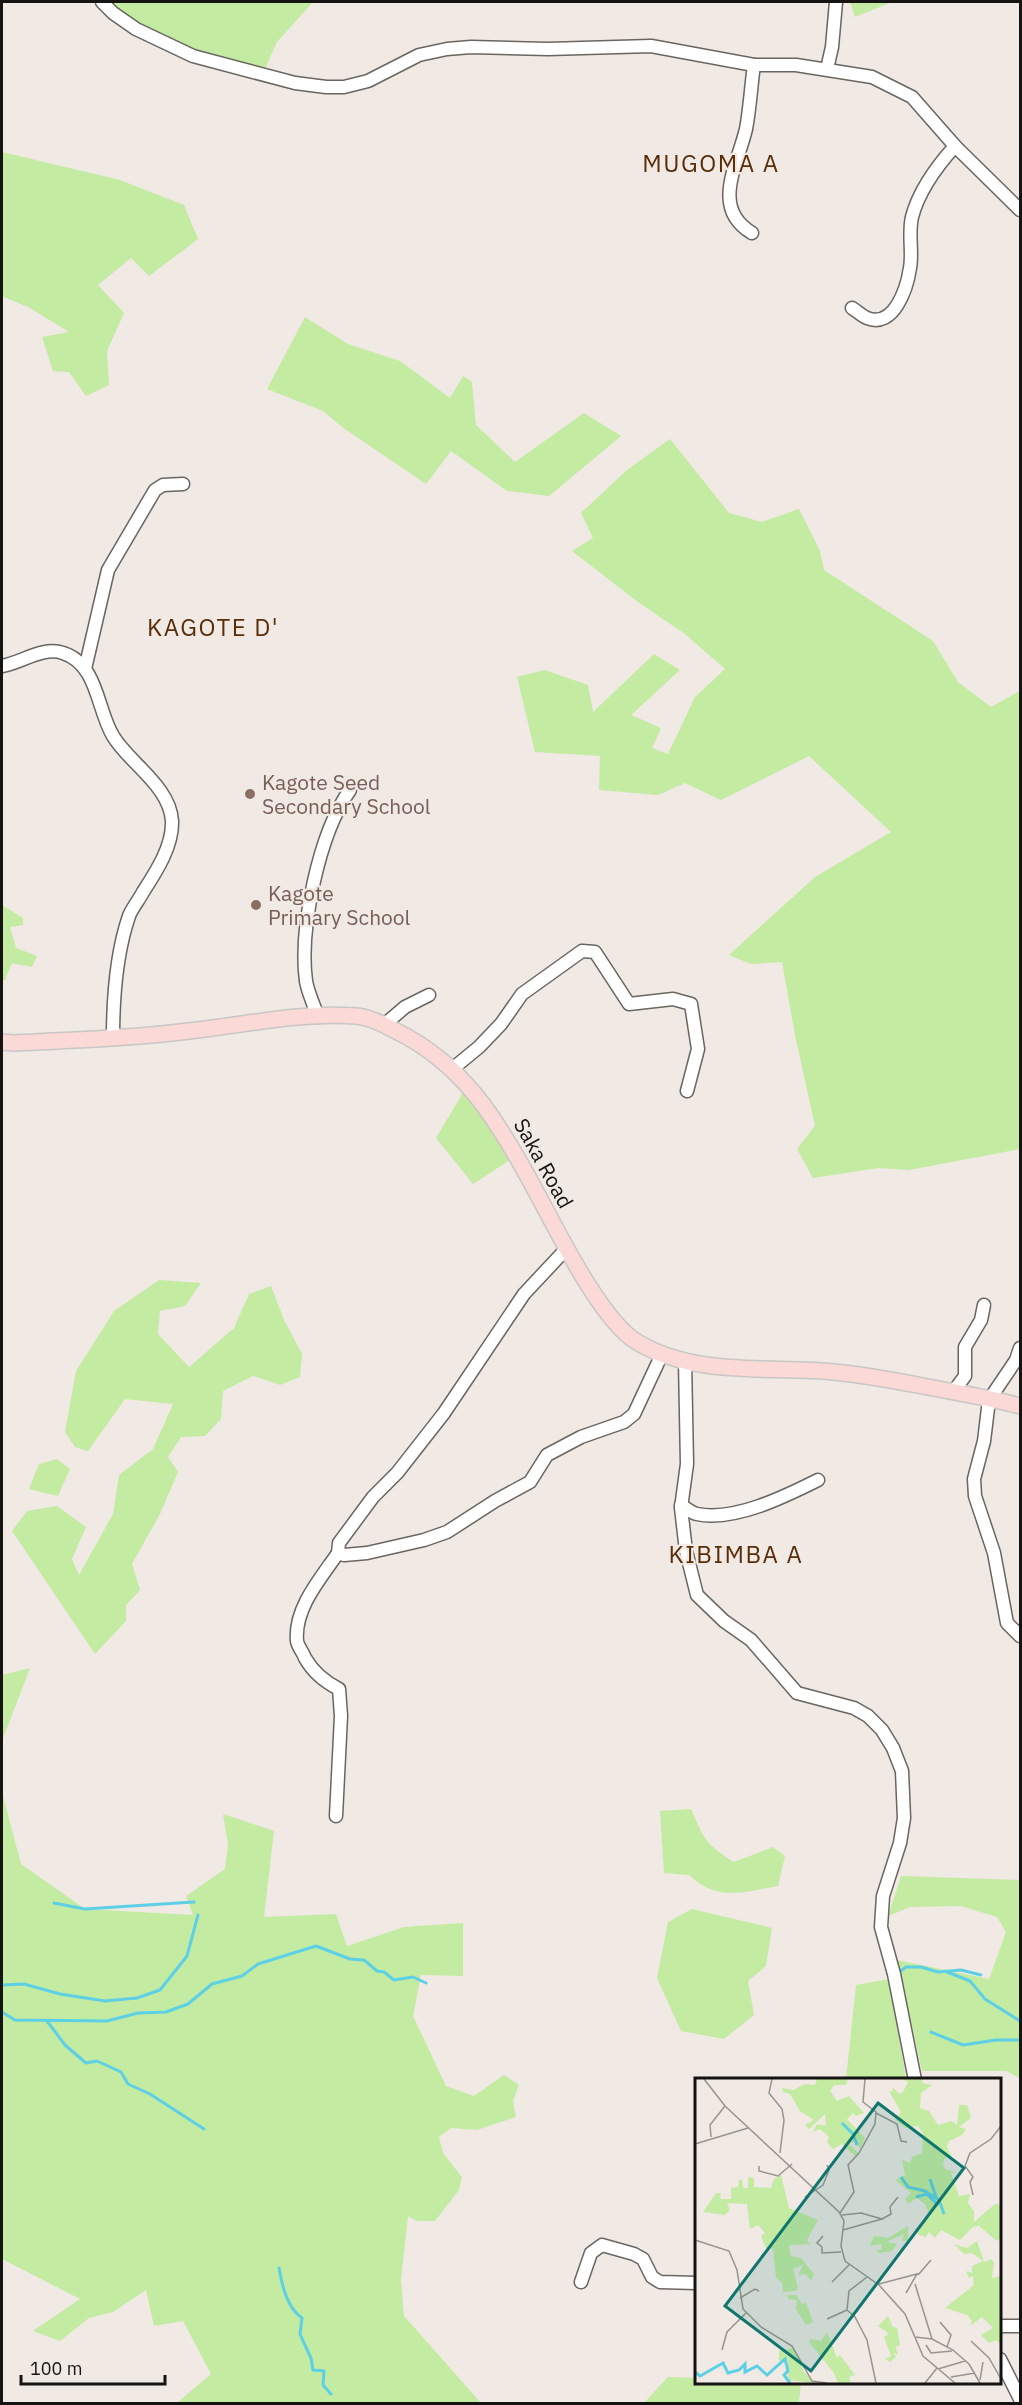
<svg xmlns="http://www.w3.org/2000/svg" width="1022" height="2405" font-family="'IBM Plex Sans',sans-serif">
  <rect width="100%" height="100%" fill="#f0e9e4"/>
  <!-- green -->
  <g fill="#c4eba2">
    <polygon points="104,2 313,2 277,42 263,73 174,47"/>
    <polygon points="850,2 892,2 855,17"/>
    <polygon points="2,152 120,180 184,205 198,239 149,276 131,258 98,285 124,313 107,351 109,385 86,396 69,372 53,371 42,337 69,332 30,308 2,296"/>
    <polygon points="305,317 348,344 400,361 450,398 463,376 472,382 476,425 515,462 584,413 621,436 549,496 507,491 451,451 426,484 342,427 323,411 267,389"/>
    <polygon points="670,439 729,513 762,522 799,509 820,551 824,570 933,641 958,682 991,707 1020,691 1020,1149 909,1170 878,1168 813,1178 797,1149 815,1126 795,1035 782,962 751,964 729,955 815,877 891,832 809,756 721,800 685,783 658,795 599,790 600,756 535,752 517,677 545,670 588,685 593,712 654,654 680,670 631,715 661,728 652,748 668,754 695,697 725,669 685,634 638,602 572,551 593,538 581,513 627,470"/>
    <polygon points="2,905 23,918 23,925 10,927 16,948 37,956 32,967 12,963 5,980 2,980"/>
    <polygon points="464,1091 482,1111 510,1160 473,1184 436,1138"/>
    <polygon points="159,1280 201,1283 185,1306 160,1311 158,1334 189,1367 234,1328 249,1294 271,1286 284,1320 302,1354 300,1377 280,1385 253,1376 223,1391 221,1419 205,1436 181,1437 168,1457 178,1472 160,1514 132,1564 140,1590 126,1605 126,1621 95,1654 12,1531 27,1511 57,1506 86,1527 72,1559 79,1575 113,1514 119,1475 153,1449 173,1404 125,1399 88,1451 75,1447 65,1432 76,1371 114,1311"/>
    <polygon points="57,1459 70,1469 58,1496 29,1489 39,1464"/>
    <polygon points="30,1668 2,1741 2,1675"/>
    <polygon points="2,1792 21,1864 85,1909 193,1915 186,1896 225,1869 228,1845 223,1814 274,1831 264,1917 336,1914 347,1946 404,1927 463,1923 463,1976 421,1975 413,2016 446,2086 474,2096 504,2075 519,2085 513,2101 516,2117 477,2130 451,2128 439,2137 443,2153 462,2177 459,2190 435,2221 417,2221 408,2216 401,2280 404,2316 481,2403 177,2403 211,2374 183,2321 154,2326 146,2290 113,2312 89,2318 60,2341 33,2331 80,2299 2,2259"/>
    <path d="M691,1809C704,1839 706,1845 734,1862L773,1847L785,1856L778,1886C744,1892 717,1902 689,1875L664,1873L660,1811Z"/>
    <polygon points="901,1876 1020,1880 1020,2078 1006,2071 922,2071 897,1960 989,1979 1006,1932 997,1917 961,1906 910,1907 888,1916"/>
    <polygon points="692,1909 772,1928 766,1966 748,1981 754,2015 724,2039 681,2031 657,1978 668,1922"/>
    <polygon points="889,1979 906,2079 846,2079 856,1985"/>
    <polygon points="668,2377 696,2378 696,2382 801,2383 799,2403 644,2403"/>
  </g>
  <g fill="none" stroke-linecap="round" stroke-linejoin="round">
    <!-- stream -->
    <g stroke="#5dd0e6" stroke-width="3">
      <polyline points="54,1903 85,1909 194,1902"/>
      <polyline points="947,1972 970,1981 985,1999 1020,2021"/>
      <polyline points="898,1973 906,1967 921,1967 938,1972 961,1970 981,1975"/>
      <polyline points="2,1985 24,1984 60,1994 105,2001 137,1998 160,1990 187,1956 198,1915"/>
      <polyline points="2,2012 15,2020 107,2021 138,2013 166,2012 188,2004 212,1984 242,1976 258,1964 316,1946 350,1959 364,1960 377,1971 384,1972 394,1980 413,1977 426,1983"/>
      <polyline points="47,2021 65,2045 86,2063 97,2061 121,2072 128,2084 150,2094 204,2129"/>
      <polyline points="931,2032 963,2045 996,2040 1020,2040"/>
      <path d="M279,2268C282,2285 287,2308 302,2318L300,2334L311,2358L313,2370L324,2371L323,2385L331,2394"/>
    </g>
    <!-- minor casing -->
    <g stroke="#6a6560" stroke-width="15">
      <g id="minor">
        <polyline points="102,2 113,13 136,29 193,56 295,83 326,87 344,87 368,81 419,55 447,49 471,47 548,49 651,46 754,65 796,65 872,77 912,97 955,146 1020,210"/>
        <polyline points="827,69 832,47 836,2"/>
        <path d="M752,233C710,208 738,164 746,129C750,108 751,86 754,65"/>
        <path d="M852,308C857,311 862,316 867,318C894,329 907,288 910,268C913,252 908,234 912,217C919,190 937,166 955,146"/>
        <path d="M2,666C21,663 43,646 63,653C98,664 97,710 113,736C129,763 170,786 172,821C173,846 156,872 143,892C139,900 132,908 129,916C116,954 113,998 113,1038"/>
        <polyline points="85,669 108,570 155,490 163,485 183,484"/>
        <path d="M318,1017C314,1005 308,993 306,981C299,929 319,833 350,790"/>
        <polyline points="384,1025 405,1007 429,995"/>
        <polyline points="451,1070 479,1047 501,1024 522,994 582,951 595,952 629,1004 673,999 691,1004 698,1049 687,1091"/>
        <polyline points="567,1248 524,1294 444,1413 397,1473 373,1497 339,1543 338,1553 344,1555 367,1553 424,1540 447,1532 495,1501 530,1482 547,1455 581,1437 624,1422 634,1414 662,1354"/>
        <polyline points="1020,1348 1016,1360 989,1400 984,1441 974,1479 975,1496 994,1553 1007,1623 1020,1636"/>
        <polyline points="685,1361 687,1464 681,1508 686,1551 697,1595 724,1621 751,1640 797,1693 854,1708 868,1716 882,1730 893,1748 902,1771 904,1818 900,1843 883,1896 881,1927 894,1974 915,2080"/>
        <polyline points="953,1392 965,1376 965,1347 981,1320 984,1305"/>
        <path d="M681,1505C686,1508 692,1513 697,1514C734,1522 786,1496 818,1480"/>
        <path d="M336,1816L341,1716L339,1689C325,1682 313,1672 305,1658C303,1652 298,1647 297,1641C294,1608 321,1578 338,1553"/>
        <polyline points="581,2282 591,2253 602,2245 634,2254 643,2259 652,2277 660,2282 696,2283"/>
        <polyline points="1000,2326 1020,2326"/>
        <polyline points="1000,2359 1020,2399"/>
      </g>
    </g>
    <!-- major casing -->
    <g stroke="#c7c7c6" stroke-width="18">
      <path id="major" d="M2,1042L14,1043C75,1040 136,1038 197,1030C249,1024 303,1012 356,1016C370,1017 382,1024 394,1030C463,1063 498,1121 533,1186C555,1226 600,1320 637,1342C695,1377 770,1366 834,1372C866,1375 897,1381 928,1387C959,1393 990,1398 1020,1406"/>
    </g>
    <!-- minor -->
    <use href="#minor" stroke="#fff" stroke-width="12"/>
    <!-- major -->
    <use href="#major" stroke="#fad9d6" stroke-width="15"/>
  </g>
  <!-- markers -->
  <g fill="#8d6e63" stroke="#f0e9e4" stroke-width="2">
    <circle cx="250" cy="794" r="6"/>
    <circle cx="256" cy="905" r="6"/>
  </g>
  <g text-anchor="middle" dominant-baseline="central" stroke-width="4.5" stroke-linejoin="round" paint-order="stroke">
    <!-- education labels -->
    <g font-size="21" fill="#785e54" stroke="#f0e9e4" text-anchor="start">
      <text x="262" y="782">Kagote Seed<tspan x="262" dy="24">Secondary School</tspan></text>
      <text x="268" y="893">Kagote<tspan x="268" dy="24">Primary School</tspan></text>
    </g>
    <!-- street labels -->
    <g font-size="21" fill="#161412" stroke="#f0e9e4">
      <text transform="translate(544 1163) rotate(61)">Saka Road</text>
    </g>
    <!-- quarter labels -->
    <g font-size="24" letter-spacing="1.5" fill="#592d07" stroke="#f0e9e4">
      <text x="711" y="163">MUGOMA A</text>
      <text x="213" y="627">KAGOTE D'</text>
      <text x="736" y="1554">KIBIMBA A</text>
    </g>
  </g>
  <!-- overview -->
  <g transform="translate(695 2078)">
    <rect width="306" height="306" fill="#f0e9e4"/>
    <path d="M122,1H153L151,7H139L135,13L142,23L154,18L169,35L161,38L158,35L152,41L170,60L165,71L159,63L154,66L163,75L160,78L147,66L138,71L132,64L134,59L125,51L118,54L122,46L131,48L130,36L114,51L110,47L119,42L105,33L95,16L88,14L87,10L98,12L110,6L120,7ZM207,1H228L227,5L237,7L226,15L225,30L234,33L243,47L257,43L262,47L264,27H272L276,40L264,49L271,51L267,57L254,63L252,69L257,79L250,80L248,86L250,91L262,95H256L264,118L275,116L273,125L279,133V144L300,126L306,127V160L302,163L284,148L278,149L265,162L246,152L240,160L234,154L231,159L224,157L220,151L229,145L233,135L231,127L222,120L213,126L210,121L216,115L200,102L210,97L207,82L215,85L217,79L227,75L228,56L223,48L211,50L200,42L206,34L194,13H198L197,9L205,16L208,14L213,4ZM86,97L94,130L123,142L112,162L115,166L94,167L96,178L106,180L119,196L116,203L111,196L103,197L108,187L98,191L103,210L100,213L88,214L87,204L81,200L78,171L71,170L66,158L70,155L63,147L55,151L52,126L32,125L35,132L30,137L8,134L21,115H26L25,121H36V110L43,109L44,102H47L48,110H53V99L59,100V109L76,110L79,101ZM213,148V163H207L209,156L191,164L202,166L197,173L184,175L181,172H186L187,166L175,168L179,158L193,160ZM282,163L289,184L296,181L299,184L297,200L306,198V267L301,262L294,265L286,257L298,250L287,239L275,248L277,243L272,237L250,230L279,207L278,198L274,200L271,193L277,195V188L288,183L277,175L269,176L259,166L272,170ZM92,217H101L107,226L111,225L118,244L111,247L101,231L102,222L93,221ZM193,238L198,249L202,250L205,267L201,269L203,277L199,275L201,279L195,284L190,281L196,278L189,259L194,256L183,248ZM132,254L142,280L145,277L160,297L154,299L156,305H143L139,295L114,264L115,261L126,263ZM99,270L109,294L120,305L93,302V283H84V273Z" fill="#c4eba2"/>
    <path fill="none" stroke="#5dd0e6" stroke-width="3" d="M147,45L158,56L162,67M206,99L213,109L230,113L244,122L249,136M235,101L241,119M221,119L232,116L243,127M0,294L5,298L28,285L33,295L44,292L50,286V294L62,288L72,297L90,281L93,293L89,297L95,305"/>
    <path fill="none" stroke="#999490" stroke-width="1.5" d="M9,1L30,28L144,134L149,143L146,168L150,183L184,207L210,236L228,278L260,305M77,1L74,15L87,31L89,42L85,75M181,35L202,46L206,63L212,64M16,59L15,47L30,28M0,66L53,50M64,88V93L83,98L97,86M278,117L275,104L278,99L270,88L275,75L296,61L306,48M110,119L128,107L134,92L132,87M145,135L159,114L153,87L164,75L180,46L181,34L168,24L170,1M147,137L166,135L187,141L148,152M187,141L196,136L195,129L203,119M128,158L122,165L127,169V175L146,174M0,162L34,173L42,192L48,231L66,249L97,268L117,303L132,305M223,197L236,182M172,199L154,213L152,232L160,239L172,262L181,305M137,204L154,187M184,206L222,196L211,215M220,206L237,261M45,220L60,211L64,213M132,241L152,232M245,244L256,257L252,269M220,259L237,261L258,272L274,286L285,305M276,263L294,280L306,301M231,267L236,275L257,273M27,272L32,254L51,235M243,291L270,283M256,299L280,295M285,302L288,284M230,305L242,290"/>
    <path fill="#0f766e" fill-opacity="0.15" stroke="#0f766e" stroke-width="3" d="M183,25L269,90L116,293L30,228Z"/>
    <rect width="306" height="306" fill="none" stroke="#161412" stroke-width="3"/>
  </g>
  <!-- border -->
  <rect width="1022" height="2405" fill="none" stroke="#161412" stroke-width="6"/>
  <!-- scale -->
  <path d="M21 2375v9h144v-9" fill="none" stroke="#161412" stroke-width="3"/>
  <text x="30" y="2375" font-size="18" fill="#161412" stroke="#f0e9e4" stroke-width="4.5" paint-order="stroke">100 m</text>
</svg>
